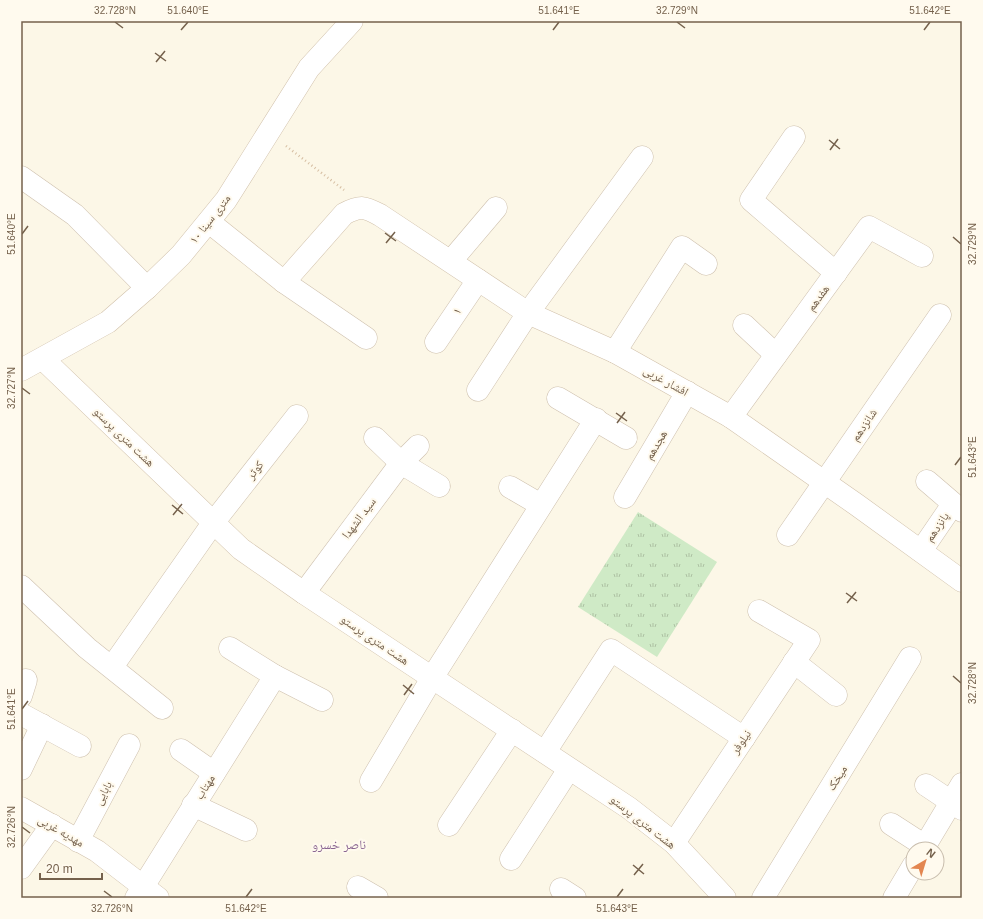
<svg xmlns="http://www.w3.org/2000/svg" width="983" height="919" font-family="Arial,'Noto Naskh Arabic',sans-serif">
  <defs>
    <pattern id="park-tufts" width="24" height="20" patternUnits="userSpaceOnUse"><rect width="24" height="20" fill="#cfeac6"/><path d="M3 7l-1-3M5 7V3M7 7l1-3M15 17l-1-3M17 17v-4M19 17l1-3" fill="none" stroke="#adc1a3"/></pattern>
  </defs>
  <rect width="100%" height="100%" fill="#fcf7e7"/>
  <!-- park -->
  <polygon fill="url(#park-tufts)" points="638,512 717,562 657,657 578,607"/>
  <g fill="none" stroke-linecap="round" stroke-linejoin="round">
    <!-- street casing -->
    <g stroke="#cec0ae" stroke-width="23">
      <g id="street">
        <polyline points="794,137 751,200 836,273"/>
        <polyline points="21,177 75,215 147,288"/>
        <polyline points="451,261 496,208"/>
        <polyline points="284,282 366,338"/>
        <polyline points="744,325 776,355"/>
        <polyline points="436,342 478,280"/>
        <polyline points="615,352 682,247 706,264"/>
        <polyline points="478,390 528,313 642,157"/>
        <polyline points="558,398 626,438"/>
        <polyline points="731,417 869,227 922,256"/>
        <polyline points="375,438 401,463 439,486"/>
        <polyline points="927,481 962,511"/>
        <polyline points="510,487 541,505"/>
        <polyline points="625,497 687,392"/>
        <polyline points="788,535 940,315"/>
        <polyline points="921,551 953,504"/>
        <polyline points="21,586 87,648 162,708"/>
        <polyline points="304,593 401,463 418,446"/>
        <polyline points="230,648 275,676 322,700"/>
        <polyline points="794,662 836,695"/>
        <polyline points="112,667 213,523 297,416"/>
        <polyline points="21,696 26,680"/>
        <polyline points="21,714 80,746"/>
        <polyline points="181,750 214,773"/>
        <polyline points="545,752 611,650 744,738"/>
        <polyline points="21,769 42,725"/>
        <polyline points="371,781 432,678 596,419"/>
        <polyline points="926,785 962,809"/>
        <polyline points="193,805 246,830"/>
        <polyline points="891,824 925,846"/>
        <polyline points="449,825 512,730"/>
        <polyline points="78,841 129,745"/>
        <polyline points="674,843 809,640 759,611"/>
        <polyline points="923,849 962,784"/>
        <polyline points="511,859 569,769"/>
        <polyline points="21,868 52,825"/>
        <polyline points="358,887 377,898"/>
        <polyline points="561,889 575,898"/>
        <polyline points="136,898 275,676"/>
        <polyline points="763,898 910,658"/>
        <polyline points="894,898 913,866"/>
      </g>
    </g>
    <!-- secondary casing -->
    <g stroke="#d1c1ab" stroke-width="23">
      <g id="secondary">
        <path d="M209,222L284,282L344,214C361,205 365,207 380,215L528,313L615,352L731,417L857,505L962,581"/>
        <polyline points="43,359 241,549 304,593 629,808 674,843 725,898"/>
        <polyline points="21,370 108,322 147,288 181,255 226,200 309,68 352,21"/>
        <polyline points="21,808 97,851 158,898"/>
      </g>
    </g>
    <!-- path -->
    <polyline stroke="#d6bea2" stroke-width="2.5" stroke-dasharray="1 3" stroke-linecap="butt" points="286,146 344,190"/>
    <!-- street -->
    <use href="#street" stroke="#fff" stroke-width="22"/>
    <!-- secondary -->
    <use href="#secondary" stroke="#fff" stroke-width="22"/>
  </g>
  <!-- ticks -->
  <path fill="none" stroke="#75614c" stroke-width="1.5" d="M115,22L123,28M677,22L685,28M181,30L188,22M553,30L559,22M924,30L930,22M155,53L166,61M156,62L165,51M829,140L840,149M830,150L838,139M385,233L396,241M22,234L28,226M953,237L961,244M386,243L395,232M22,388L30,394M616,413L627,421M617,423L625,412M955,465L961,457M172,505L183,514M173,515L182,504M846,593L857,601M847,603L856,592M953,676L961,683M403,685L414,694M404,695L412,684M22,709L28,701M22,827L30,833M633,865L644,874M634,875L643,864M104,891L112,897M246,897L252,889M617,897L623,889"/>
  <g text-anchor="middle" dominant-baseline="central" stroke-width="4" stroke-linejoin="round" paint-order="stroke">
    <!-- street labels -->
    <g font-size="12" fill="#75614c" stroke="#fffaee">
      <text transform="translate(210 219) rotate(-52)">۱۰ متری سینا</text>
      <text transform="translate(818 298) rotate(-54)">هفدهم</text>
      <text transform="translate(457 311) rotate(-56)">۱</text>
      <text transform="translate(666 381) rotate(29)">افشار غربی</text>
      <text transform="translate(864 425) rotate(-56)">شانزدهم</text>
      <text transform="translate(124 437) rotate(44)">هشت متری پرستو</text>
      <text transform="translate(656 445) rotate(-59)">هجدهم</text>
      <text transform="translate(255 470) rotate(-52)">کوثر</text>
      <text transform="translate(359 518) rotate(-53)">سید الشهدا</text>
      <text transform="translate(937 527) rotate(-56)">پانزدهم</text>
      <text transform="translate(375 640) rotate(34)">هشت متری پرستو</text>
      <text transform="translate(741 742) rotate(-56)">نیلوفر</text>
      <text transform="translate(837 778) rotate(-58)">میخک</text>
      <text transform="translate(205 787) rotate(-58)">مهتاب</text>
      <text transform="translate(103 793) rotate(-62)">بابایی</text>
      <text transform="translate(643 822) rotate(38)">هشت متری پرستو</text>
      <text transform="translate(61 831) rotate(30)">مهدیه غربی</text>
    </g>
    <!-- neighbourhood labels -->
    <g font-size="13" fill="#896491" stroke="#fffaee">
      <text x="339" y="844">ناصر خسرو</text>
    </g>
  </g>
  <!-- border -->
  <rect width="983" height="919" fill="none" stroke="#fffaee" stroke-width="44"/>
  <!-- north arrow -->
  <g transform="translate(925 861) rotate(38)"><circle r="19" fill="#fffaee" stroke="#c8bdad"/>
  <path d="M0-3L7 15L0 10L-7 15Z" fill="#e38650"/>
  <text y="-6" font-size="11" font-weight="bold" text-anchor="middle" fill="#75614c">N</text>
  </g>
  <!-- scale -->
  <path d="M40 873v6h62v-6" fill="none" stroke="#75614c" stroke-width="2"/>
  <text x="46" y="873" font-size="12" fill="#75614c" stroke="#fffaee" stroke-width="3" paint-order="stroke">20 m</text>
  <rect x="22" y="22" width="939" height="875" fill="none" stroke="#75614c" stroke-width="1.5"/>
  <g font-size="10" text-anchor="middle" fill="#75614c">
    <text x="115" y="14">32.728°N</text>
    <text x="188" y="14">51.640°E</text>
    <text x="559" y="14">51.641°E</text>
    <text x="677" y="14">32.729°N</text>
    <text x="930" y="14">51.642°E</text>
    <text transform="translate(11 234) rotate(-90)" y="4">51.640°E</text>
    <text transform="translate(972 244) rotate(-90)" y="4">32.729°N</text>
    <text transform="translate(11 388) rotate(-90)" y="4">32.727°N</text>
    <text transform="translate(972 457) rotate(-90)" y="4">51.643°E</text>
    <text transform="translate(972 683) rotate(-90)" y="4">32.728°N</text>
    <text transform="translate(11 709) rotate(-90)" y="4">51.641°E</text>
    <text transform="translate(11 827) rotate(-90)" y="4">32.726°N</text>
    <text x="112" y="912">32.726°N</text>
    <text x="246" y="912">51.642°E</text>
    <text x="617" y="912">51.643°E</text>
  </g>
</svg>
